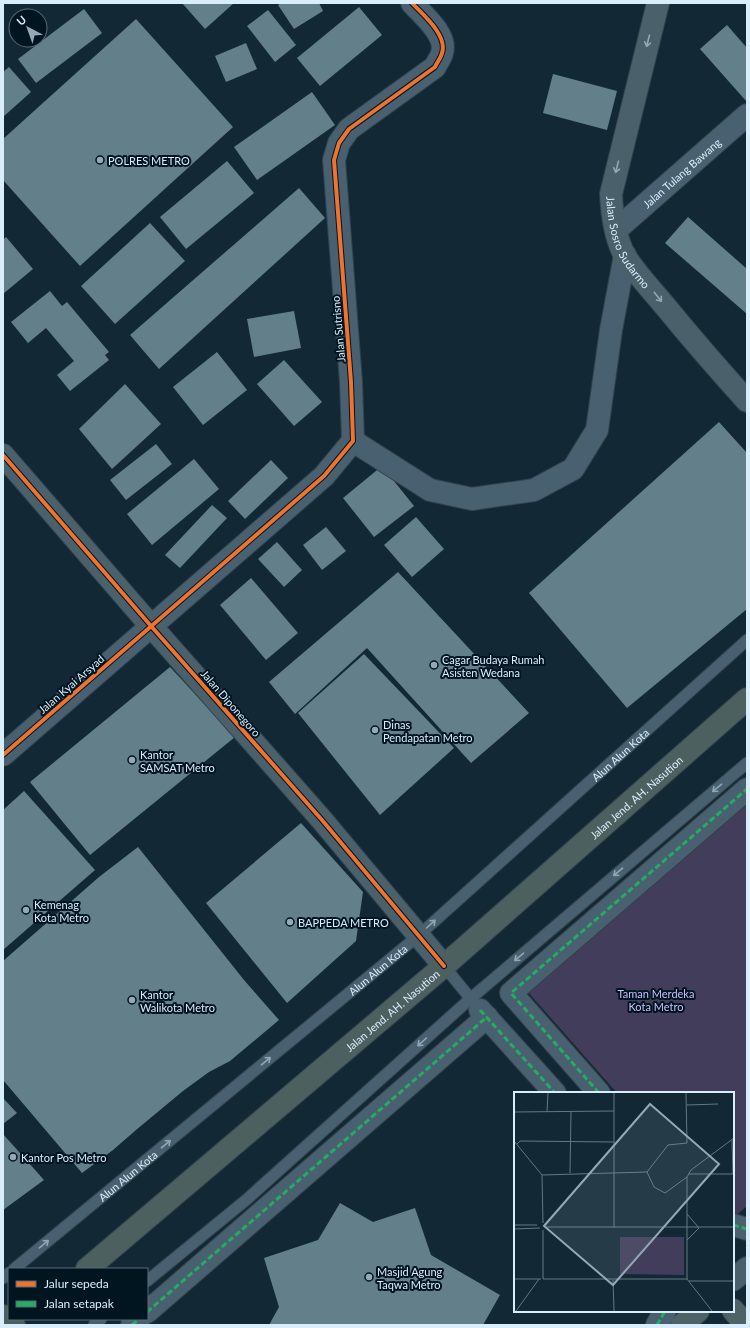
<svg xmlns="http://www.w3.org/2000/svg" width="750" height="1328" font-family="Lato,sans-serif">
  <rect width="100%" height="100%" fill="#122935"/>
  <!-- green -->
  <polygon fill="#413d5a" points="747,799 747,1206 733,1218 733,1093 617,1093 527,991"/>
  <!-- building -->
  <g fill="#637f89">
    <polygon points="182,3 234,3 205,29"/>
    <polygon points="281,3 319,3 323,11 294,29 278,5"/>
    <polygon points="359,7 382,35 320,86 297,58"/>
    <polygon points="84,9 102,33 36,83 18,59"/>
    <polygon points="268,10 296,45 275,62 247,26"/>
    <polygon points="136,19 233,127 80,266 3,180 3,139"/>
    <polygon points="727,25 747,48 747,102 700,49"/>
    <polygon points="246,43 257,69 226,82 215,56"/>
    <polygon points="9,67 31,92 3,117 3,72"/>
    <polygon points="553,74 617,91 607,130 543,113"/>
    <polygon points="312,92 335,125 257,180 234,147"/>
    <polygon points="227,161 254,193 186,249 160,217"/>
    <polygon points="299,188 325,218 159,369 130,335"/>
    <polygon points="688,217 747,269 747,314 665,243"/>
    <polygon points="150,223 185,261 115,324 81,286"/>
    <polygon points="6,237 33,269 3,294 3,240"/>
    <polygon points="50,291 62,306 67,302 109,352 105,355 109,360 70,391 57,375 74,361 46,328 28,343 11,322"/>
    <polygon points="294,311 301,348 254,357 247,319"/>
    <polygon points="217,352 247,390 203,425 173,387"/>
    <polygon points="284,360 322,402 294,426 257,384"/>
    <polygon points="125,384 161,424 112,469 79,429"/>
    <polygon points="719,422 747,453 747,609 627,708 529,593"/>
    <polygon points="156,444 172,464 126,500 110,480"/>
    <polygon points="194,459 219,489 152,545 127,514"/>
    <polygon points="271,460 288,478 245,519 228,501"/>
    <polygon points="382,466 414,506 374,537 343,498"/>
    <polygon points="212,505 227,518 180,568 165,555"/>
    <polygon points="416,517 444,549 412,577 384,545"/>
    <polygon points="326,527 346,551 322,570 303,545"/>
    <polygon points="277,542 302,570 284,587 258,559"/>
    <polygon points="398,572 529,713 471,763 367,648 295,714 269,682"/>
    <polygon points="251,578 298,633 266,660 220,605"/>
    <polygon points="364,654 454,748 380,815 298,713"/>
    <polygon points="170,667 235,737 90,855 30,782"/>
    <polygon points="24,791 95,870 3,950 3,810"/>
    <polygon points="301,823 363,892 356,941 287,1003 206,903"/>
    <polygon points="138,847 244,980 279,1020 230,1061 209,1072 183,1091 136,1130 113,1150 82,1173 3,1080 3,961 99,877"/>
    <polygon points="3,1098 17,1113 3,1124"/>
    <polygon points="3,1134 44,1180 3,1210"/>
    <polygon points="340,1203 373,1222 415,1208 431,1255 500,1295 483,1325 269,1325 279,1307 264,1258 318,1240"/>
  </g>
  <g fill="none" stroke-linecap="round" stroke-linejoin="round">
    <!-- lane casing -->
    <g stroke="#33424b" stroke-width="13">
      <g id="lane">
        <polyline points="444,966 475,1004"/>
        <path id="s1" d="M14,1269L418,936L747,640"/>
        <polyline points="3,1278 9,1273"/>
        <polyline points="147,1281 246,1200 470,999 747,763"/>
        <polyline points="94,1325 101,1319"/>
      </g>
    </g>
    <!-- street casing -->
    <g stroke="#33424b" stroke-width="24">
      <g id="street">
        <path id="s2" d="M616,230L747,115"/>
        <polyline points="353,441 430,490 472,499 534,490 573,469 597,430 611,330 625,255"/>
        <path d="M3,755L324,476L353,441L351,382L334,160L339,143L349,129L435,67C437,62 441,58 442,53C448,35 422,14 412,3"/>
        <polyline points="480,1010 555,1093"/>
        <polyline points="599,1093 511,993 747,789"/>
        <polyline points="733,1225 747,1229"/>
        <polyline points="147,1312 487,1017"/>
        <polyline points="132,1325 139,1319"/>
        <polyline points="657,1325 665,1311"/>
      </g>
    </g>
    <!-- secondary casing -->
    <g stroke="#33424b" stroke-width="24">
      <g id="secondary">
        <path id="s3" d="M658,3L611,194C612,214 615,238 625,256C636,274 652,290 665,306C692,339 719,370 747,401"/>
        <polyline points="3,455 151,626 322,820 444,966"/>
        <polyline points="733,1280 747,1268"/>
      </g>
    </g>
    <!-- primary casing -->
    <g stroke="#33424b" stroke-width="24">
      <g id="primary">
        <polyline points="733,1310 746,1325"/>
        <polyline points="682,1325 698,1311"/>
      </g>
    </g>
    <!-- highway casing -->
    <g stroke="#33424b" stroke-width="24">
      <g id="highway">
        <path id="s4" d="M87,1269L444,966L747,699"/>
        <polyline points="3,1316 9,1319 14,1325"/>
      </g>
    </g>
    <!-- lane -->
    <use href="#lane" stroke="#48606f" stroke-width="11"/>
    <!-- street -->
    <use href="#street" stroke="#48606f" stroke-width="22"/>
    <!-- secondary -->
    <use href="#secondary" stroke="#4a616b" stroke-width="22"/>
    <!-- primary -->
    <use href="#primary" stroke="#4e6367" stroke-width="22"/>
    <!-- highway -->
    <use href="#highway" stroke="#4d6060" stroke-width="22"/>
    <!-- quiet -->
    <g stroke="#26ab63" stroke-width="3" stroke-dasharray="6 3" stroke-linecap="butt">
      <polyline points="480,1010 555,1093"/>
      <polyline points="599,1093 511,993 747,789"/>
      <polyline points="733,1225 747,1229"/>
      <polyline points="147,1312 487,1017"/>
      <polyline points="132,1325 139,1319"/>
      <polyline points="657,1325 665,1311"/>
    </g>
    <!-- cycleway casing -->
    <g stroke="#011521" stroke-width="6">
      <g id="cycleway">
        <polyline points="3,455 151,626 322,820 444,966"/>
        <path d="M3,755L324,476L353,441L351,382L334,160L339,143L349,129L435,67C437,62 441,58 442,53C448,35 422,14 412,3"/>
      </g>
    </g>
    <!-- cycleway -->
    <use href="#cycleway" stroke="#ef722f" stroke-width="4"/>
  </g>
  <!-- one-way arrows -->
  <defs><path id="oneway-shaft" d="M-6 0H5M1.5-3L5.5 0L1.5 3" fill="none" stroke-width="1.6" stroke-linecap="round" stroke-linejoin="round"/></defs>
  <g stroke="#92a8b3">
    <use href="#oneway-shaft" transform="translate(648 41) rotate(104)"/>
    <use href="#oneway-shaft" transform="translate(617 167) rotate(104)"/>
    <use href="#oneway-shaft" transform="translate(658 297) rotate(51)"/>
  </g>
  <g stroke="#90a7b5">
    <use href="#oneway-shaft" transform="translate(717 788) rotate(140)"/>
    <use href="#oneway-shaft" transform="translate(618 872) rotate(140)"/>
    <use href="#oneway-shaft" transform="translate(431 924) rotate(-42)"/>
    <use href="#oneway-shaft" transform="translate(519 957) rotate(140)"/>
    <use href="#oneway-shaft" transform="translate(422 1042) rotate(138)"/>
    <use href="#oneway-shaft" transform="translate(266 1061) rotate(-40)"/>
    <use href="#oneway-shaft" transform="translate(166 1144) rotate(-40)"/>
    <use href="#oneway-shaft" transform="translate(44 1244) rotate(-40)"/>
  </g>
  <!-- markers -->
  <g fill="#93a9b6" stroke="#011521" stroke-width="1.5">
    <circle cx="100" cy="160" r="4"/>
    <circle cx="434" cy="665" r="4"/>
    <circle cx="375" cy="730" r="4"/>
    <circle cx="132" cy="760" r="4"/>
    <circle cx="26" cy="910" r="4"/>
    <circle cx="290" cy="922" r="4"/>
    <circle cx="132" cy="1000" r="4"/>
    <circle cx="13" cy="1157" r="4"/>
    <circle cx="369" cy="1277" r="4"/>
  </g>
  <g text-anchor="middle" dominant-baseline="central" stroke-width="4" stroke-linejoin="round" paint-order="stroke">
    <!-- poi labels -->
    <g font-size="11" fill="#d9eefb" stroke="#011521" text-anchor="start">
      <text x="108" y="160">POLRES METRO</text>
      <text x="442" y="659">Cagar Budaya Rumah<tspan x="442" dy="13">Asisten Wedana</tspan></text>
      <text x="383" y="724">Dinas<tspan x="383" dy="13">Pendapatan Metro</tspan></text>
      <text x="140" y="754">Kantor<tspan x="140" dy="13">SAMSAT Metro</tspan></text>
      <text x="34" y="904">Kemenag<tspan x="34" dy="13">Kota Metro</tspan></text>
      <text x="298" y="922">BAPPEDA METRO</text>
      <text x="140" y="994">Kantor<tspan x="140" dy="13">Walikota Metro</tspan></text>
      <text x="21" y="1157">Kantor Pos Metro</text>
      <text x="377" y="1271">Masjid Agung<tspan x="377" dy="13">Taqwa Metro</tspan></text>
    </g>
    <!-- street labels -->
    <g font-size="11" fill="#d9eefb" stroke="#011521">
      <text stroke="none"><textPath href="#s2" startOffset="87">Jalan Tulang Bawang</textPath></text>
      <text stroke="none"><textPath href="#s3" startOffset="249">Jalan Sosro Sudarmo</textPath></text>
      <text transform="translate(338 329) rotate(-95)">Jalan Sutrisno</text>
      <text transform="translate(71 684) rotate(-41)">Jalan Kyai Arsyad</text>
      <text transform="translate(231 703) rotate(49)">Jalan Diponegoro</text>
      <text stroke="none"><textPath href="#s1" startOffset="795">Alun Alun Kota</textPath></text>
      <text stroke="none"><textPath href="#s4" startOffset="724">Jalan Jend. AH. Nasution</textPath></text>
      <text stroke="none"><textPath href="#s1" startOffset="471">Alun Alun Kota</textPath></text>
      <text stroke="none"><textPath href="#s4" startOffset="400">Jalan Jend. AH. Nasution</textPath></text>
      <text stroke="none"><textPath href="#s1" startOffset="147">Alun Alun Kota</textPath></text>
    </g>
    <!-- park labels -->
    <g font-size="11" fill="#cdbdfe" stroke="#011521">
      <text x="656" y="993">Taman Merdeka<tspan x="656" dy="13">Kota Metro</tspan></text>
    </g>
  </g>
  <!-- overview -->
  <g transform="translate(514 1092)">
    <rect width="220" height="220" fill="#122935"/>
    <path d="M106,145H170V183L106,182Z" fill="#413d5a"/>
    <path fill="none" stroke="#627884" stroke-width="1" d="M173,13L204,12M0,20L100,19M33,20L34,1M218,48L219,82M0,49L28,83L29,131M3,52L6,49L100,50M133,80L140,95L151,101L173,85M56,81L57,19M174,82H220M28,83L133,80L154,53L173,51L172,1M173,122L185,136L173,148M0,133H23M32,135H220M100,136V1M0,137L26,136M29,138V187H173M0,187H27M99,188L100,219M175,189H220M2,219L25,187M198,219L173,187V85L177,78L220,46"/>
    <path fill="#93a9b6" fill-opacity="0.15" stroke="#93a9b6" stroke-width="2" d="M136,12L205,72L99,193L30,134Z"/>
    <rect width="220" height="220" fill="none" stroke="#d9eefb" stroke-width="2"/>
  </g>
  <!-- border -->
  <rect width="750" height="1328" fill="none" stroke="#d9eefb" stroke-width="8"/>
  <!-- legend -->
  <rect x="8" y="1268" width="140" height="52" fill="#011521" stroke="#576c78"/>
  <rect x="16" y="1281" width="20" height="6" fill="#ef722f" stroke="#576c78"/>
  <text x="44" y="1288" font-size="12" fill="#d9eefb">Jalur sepeda</text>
  <rect x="16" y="1301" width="20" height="6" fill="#26ab63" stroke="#576c78"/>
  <text x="44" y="1308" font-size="12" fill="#d9eefb">Jalan setapak</text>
  <!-- north arrow -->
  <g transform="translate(28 28) rotate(319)"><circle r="19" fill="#011521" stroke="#576c78"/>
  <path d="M0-3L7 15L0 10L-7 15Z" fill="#93a9b6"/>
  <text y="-6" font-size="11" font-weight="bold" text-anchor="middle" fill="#d9eefb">U</text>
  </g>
</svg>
